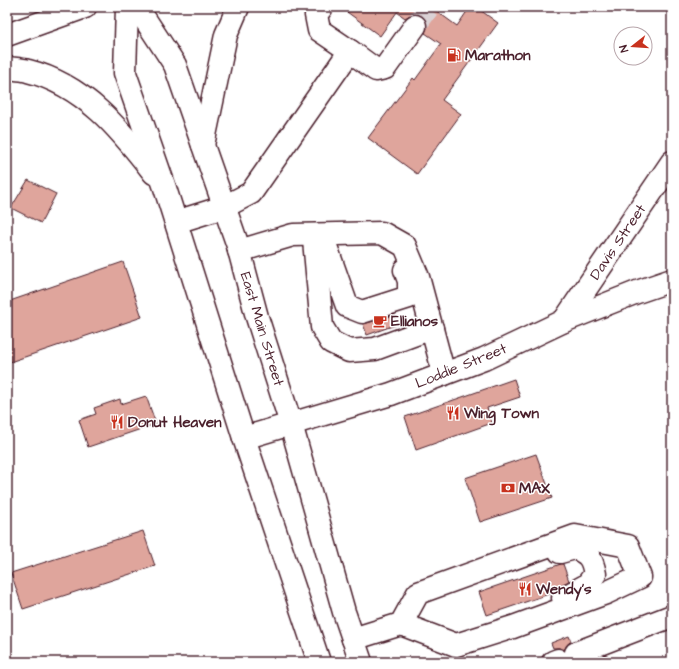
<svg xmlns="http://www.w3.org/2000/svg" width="679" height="669" font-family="'Architects Daughter',sans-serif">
  <rect width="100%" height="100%" fill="#fff"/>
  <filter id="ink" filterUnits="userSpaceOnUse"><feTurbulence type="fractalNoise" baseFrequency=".025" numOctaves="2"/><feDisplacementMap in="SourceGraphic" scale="8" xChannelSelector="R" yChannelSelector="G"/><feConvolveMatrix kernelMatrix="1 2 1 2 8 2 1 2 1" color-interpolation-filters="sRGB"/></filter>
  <g filter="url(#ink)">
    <!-- building -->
    <g fill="#dfa59c" stroke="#4a1f2b">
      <polygon points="340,7 431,7 457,26 470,7 476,7 498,23 442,100 461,114 417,174 368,138 413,78 415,80 441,44 425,33 427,28 426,21 423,16 417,14 410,15 405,18 397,12 380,36"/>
      <polygon points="28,180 56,194 41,223 11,208"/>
      <polygon points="123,262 142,317 7,363 7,302"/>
      <polygon points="395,315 398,324 367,335 363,324"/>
      <polygon points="514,379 520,397 487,408 492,423 416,450 405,417"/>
      <polygon points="146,396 156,424 88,447 79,420 96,414 94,408 120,399 121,404"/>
      <polygon points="536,454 552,498 480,522 465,478"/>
      <polygon points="143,531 155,566 23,609 11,573"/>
      <polygon points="561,564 563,564 569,581 557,587 552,593 487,615 479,592"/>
      <polygon points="569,636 571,641 567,645 564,650 559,648 553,648 551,643"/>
    </g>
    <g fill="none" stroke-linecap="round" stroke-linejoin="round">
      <!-- minor-tunnel -->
      <polyline stroke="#dbd2d5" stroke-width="22" stroke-dasharray="22 11" stroke-linecap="butt" points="415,26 429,7"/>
      <!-- minor casing -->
      <g stroke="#4a1f2b" stroke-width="25">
        <g id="minor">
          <polyline points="350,51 376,70 385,68 415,26"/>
          <polyline points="176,222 224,207 251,193 350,51 319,30 316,15 322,7"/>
          <polyline points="322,235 347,306 362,312 409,297 409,281 405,270"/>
          <polyline points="314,240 322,327 331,342 349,351 375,349 432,328"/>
          <polyline points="239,251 293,235 382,233 405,246 418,277 444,374"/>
          <polyline points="564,321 672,162"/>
          <polyline points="244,438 391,394 484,359 564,321 637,292 672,280"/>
          <path d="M560,552L575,548C589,554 592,558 595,574L587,585L563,598"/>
          <polyline points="353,639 401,624 456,645 513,627 606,593 640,577 628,546 575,536 418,593 401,624"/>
          <polyline points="576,653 672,616"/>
          <polyline points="553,662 558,660"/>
        </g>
      </g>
      <!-- major casing -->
      <g stroke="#4a1f2b" stroke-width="25">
        <g id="major">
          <polyline points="127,7 125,73 165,188 244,438 319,662"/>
          <polyline points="137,7 175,65 238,246 257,317 291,424 344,612 361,662"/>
          <polyline points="7,35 85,7"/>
          <path d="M7,68C14,69 21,69 28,71C84,85 120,129 154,173"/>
          <polyline points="203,145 226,35 238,7"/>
        </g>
      </g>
      <!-- minor -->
      <use href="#minor" stroke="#fff" stroke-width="22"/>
      <!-- major -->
      <use href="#major" stroke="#fff" stroke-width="22"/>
    </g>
  </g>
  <!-- icons -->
  <defs>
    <g id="fuel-bare" transform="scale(1.08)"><path d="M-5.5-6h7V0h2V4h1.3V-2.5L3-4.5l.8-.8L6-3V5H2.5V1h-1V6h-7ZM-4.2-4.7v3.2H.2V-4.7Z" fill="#c8321e" stroke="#fff" stroke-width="2.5" paint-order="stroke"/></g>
    <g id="cafe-bare" transform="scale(1.08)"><path d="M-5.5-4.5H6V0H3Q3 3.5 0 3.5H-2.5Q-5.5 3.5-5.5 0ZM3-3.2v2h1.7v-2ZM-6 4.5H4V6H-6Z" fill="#c8321e" stroke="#fff" stroke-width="2.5" paint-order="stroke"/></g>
    <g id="restaurant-bare" transform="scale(1.08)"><path d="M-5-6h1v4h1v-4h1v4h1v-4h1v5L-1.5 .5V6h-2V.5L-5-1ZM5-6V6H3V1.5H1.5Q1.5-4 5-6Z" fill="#c8321e" stroke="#fff" stroke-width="2.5" paint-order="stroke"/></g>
    <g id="bank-bare" transform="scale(1.08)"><path d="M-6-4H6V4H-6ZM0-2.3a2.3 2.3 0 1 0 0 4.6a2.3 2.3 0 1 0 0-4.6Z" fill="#c8321e" stroke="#fff" stroke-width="2.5" paint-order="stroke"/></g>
  </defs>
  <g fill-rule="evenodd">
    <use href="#fuel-bare" x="454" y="55"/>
    <use href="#cafe-bare" x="380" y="321"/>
    <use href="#restaurant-bare" x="453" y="413"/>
    <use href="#restaurant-bare" x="117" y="422"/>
    <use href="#bank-bare" x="508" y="488"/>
    <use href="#restaurant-bare" x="525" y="589"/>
  </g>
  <g text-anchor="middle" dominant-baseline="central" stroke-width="3" stroke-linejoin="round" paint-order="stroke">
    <!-- poi labels -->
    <g font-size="15" font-weight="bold" fill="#4a1f2b" stroke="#fff" text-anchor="start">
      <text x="465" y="55">Marathon</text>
      <text x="391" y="321">Ellianos</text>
      <text x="464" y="413">Wing Town</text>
      <text x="128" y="422">Donut Heaven</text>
      <text x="519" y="488">MAX</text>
      <text x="536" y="589">Wendy's</text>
    </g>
    <!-- street labels -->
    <g font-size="15" fill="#4a1f2b" stroke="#fff">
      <text transform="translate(618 242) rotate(-56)">Davis Street</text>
      <text transform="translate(262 329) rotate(73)">East Main Street</text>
      <text transform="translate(461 366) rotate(-22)">Loddie Street</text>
    </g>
  </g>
  <!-- margin -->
  <rect width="679" height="669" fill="none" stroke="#fff" stroke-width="24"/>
  <rect x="12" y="12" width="655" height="645" fill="none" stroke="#4a1f2b" stroke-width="1.5" filter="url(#ink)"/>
  <!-- north arrow -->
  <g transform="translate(633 46) rotate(253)"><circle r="19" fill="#ffffff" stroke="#b7a5aa"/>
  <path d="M0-3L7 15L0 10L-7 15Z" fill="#c8321e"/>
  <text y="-6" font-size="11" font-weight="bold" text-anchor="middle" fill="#4a1f2b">N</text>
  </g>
</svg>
